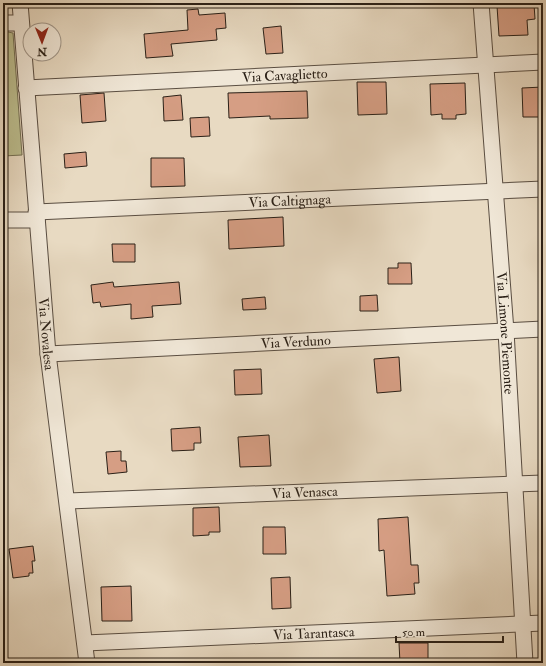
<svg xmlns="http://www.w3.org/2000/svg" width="546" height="666" font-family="'IM FELL Double Pica',serif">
  <rect width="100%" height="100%" fill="#e8dac2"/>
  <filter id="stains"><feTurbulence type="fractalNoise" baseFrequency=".005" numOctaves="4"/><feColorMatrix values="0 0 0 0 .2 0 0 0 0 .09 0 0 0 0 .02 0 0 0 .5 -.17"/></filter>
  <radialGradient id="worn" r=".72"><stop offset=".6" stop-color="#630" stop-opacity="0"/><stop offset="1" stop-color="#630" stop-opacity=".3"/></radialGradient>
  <!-- green -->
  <polygon fill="#bcbe8f" stroke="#736f53" points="3,31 13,33 22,155 3,156"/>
  <!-- building -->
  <g fill="#d69e84" stroke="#2a2017">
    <polygon points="534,4 535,19 527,20 528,35 499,36 497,6"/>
    <polygon points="198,9 199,15 225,13 226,28 216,29 217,40 171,44 173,56 146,58 144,34 188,30 187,10"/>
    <polygon points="281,26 283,53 266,54 263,28"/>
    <polygon points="357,82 386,82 387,114 358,115"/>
    <polygon points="465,83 466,114 456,115 456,119 442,119 442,114 431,115 430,84"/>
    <polygon points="543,87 543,117 523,117 522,88"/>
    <polygon points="307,91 308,118 270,119 270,116 229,118 228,93"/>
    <polygon points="104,93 106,121 82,123 80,95"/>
    <polygon points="181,95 183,120 164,121 163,97"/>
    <polygon points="209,117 210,136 191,137 190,118"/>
    <polygon points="86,152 87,166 65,168 64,154"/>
    <polygon points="151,158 184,158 185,186 151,187"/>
    <polygon points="283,217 284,246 229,249 228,220"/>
    <polygon points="112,244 135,244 135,262 113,262"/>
    <polygon points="398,263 411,263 412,284 388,284 388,268 398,268"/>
    <polygon points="113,282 114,287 179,282 181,304 152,306 153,317 131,319 131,304 101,307 100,302 93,303 91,285"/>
    <polygon points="377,295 378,311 360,311 360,296"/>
    <polygon points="265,297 266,309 243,310 242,299"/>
    <polygon points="399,357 401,391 377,393 374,359"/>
    <polygon points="261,369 262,394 235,395 234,370"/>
    <polygon points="200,427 201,443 194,443 194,450 172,451 171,429"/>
    <polygon points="269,435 271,466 240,467 238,437"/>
    <polygon points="121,451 121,461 126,461 127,472 108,474 106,452"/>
    <polygon points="219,507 220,532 209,532 209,535 193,536 193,508"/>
    <polygon points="408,517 411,565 418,565 419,583 414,583 415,594 387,596 384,550 379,551 378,519"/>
    <polygon points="263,527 285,527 286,554 263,554"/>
    <polygon points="33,546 35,561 32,561 33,573 29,573 29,576 13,578 9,549"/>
    <polygon points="290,577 291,608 272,609 271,578"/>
    <polygon points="131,586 132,621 102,621 101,587"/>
    <polygon points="399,643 428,643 428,663 400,663"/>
  </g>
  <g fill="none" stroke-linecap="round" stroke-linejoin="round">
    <!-- street casing -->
    <g stroke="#5a4e42" stroke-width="17">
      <g id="street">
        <path id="s1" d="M20,3L48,354L87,663"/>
        <path id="s2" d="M481,3L506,331L525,663"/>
        <polyline points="3,23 21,23"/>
        <path id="s3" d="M26,88L543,62"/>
        <path id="s4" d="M36,212L543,189"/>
        <polyline points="3,220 37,220"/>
        <path id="s5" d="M48,354L543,329"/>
        <path id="s6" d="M68,501L543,483"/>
        <path id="s7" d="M85,643L543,623"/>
      </g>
    </g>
    <!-- street -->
    <use href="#street" stroke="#f0e7d7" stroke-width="15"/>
  </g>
  <g text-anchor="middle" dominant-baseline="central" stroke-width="3.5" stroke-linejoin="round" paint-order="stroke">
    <!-- street labels -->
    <g font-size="14" fill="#2a2017" stroke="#f0e7d7">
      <text stroke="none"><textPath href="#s3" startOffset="259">Via Cavaglietto</textPath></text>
      <text stroke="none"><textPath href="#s4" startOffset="254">Via Caltignaga</textPath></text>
      <text stroke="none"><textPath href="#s2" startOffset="331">Via Limone Piemonte</textPath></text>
      <text stroke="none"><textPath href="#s1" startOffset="332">Via Novalesa</textPath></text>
      <text stroke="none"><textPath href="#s5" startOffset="248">Via Verduno</textPath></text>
      <text stroke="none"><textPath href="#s6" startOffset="237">Via Venasca</textPath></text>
      <text stroke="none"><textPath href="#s7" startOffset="229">Via Tarantasca</textPath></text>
    </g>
  </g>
  <!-- margin -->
  <rect width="546" height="666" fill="none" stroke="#e8dac2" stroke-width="16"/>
  <rect x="4" y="4" width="538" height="658" fill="none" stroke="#2a2017" stroke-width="2"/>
  <rect x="8" y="8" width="530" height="650" fill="none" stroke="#2a2017"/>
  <!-- north arrow -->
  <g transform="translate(42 42) rotate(179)"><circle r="19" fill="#f0e7d7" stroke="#a1978a"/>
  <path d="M0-3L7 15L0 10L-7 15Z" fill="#8f2418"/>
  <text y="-6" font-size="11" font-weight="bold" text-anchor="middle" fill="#2a2017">N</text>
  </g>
  <!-- scale -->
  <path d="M396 636v6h107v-6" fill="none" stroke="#2a2017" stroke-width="2"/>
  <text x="402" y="636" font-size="12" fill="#2a2017" stroke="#f0e7d7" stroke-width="3" paint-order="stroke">50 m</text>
  <rect width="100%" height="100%" filter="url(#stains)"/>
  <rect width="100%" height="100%" fill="url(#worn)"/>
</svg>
